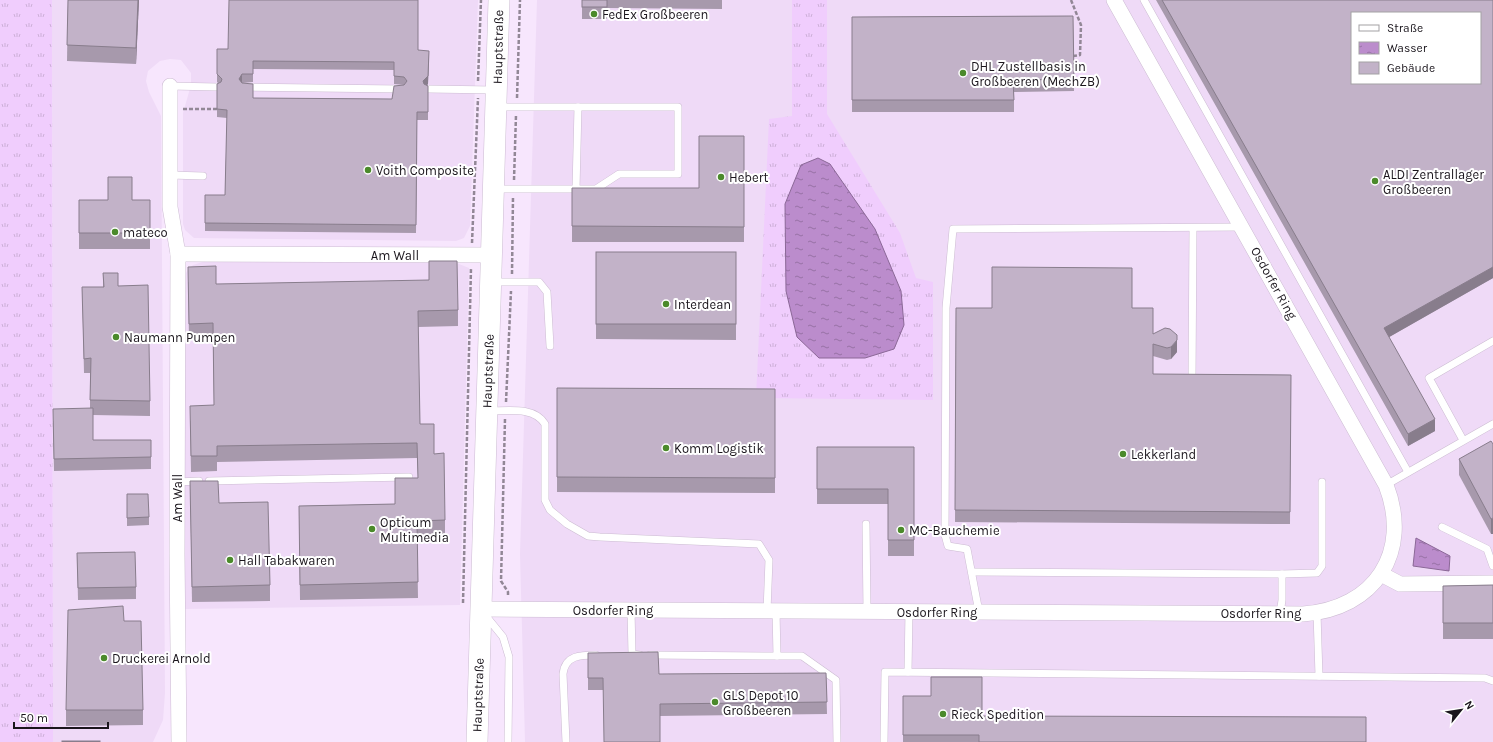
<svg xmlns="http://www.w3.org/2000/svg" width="1493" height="742" font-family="Karla,sans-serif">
  <defs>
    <pattern id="grass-tufts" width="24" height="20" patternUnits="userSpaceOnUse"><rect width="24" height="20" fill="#f0cdfd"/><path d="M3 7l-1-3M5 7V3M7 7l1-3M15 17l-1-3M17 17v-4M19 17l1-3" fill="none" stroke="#cdafd8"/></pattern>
    <pattern id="water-ripples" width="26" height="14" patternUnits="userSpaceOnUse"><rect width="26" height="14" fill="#bb8ccc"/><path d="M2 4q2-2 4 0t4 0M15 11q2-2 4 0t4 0" fill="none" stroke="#9771a5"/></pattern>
  </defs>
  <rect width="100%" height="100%" fill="#f7e6fd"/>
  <!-- built -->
  <g fill="#efdaf7" fill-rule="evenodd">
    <polygon points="52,0 478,0 470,226 464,238 456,241 194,238 185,230 183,224 183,113 191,85 191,73 181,60 170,59 160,61 148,71 146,81 149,92 161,116 165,693 163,720 153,742 53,742"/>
    <path d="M537,0H1493V742H525L520,554ZM1352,13H1480V83H1352Z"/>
    <polygon points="209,260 454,262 469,268 460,605 185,609 184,277 187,271 193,265"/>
  </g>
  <!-- grass -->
  <g fill="url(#grass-tufts)">
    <polygon points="0,0 52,0 53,742 0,742"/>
    <polygon points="792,0 827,0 827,114 900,233 916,278 933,282 933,400 756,398 769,119 792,116"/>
  </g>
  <!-- water -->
  <g fill="url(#water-ripples)" stroke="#8b6897">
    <polygon points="818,158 830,164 875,229 901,291 904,325 894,349 865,358 819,358 797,337 786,291 785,204 801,165"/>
    <polygon points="1416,538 1450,556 1449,571 1413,566"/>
  </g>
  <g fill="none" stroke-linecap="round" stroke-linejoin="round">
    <!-- lane casing -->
    <g stroke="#ccbcd2" stroke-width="8">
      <g id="lane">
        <polyline points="1144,0 1408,472"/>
        <polyline points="170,86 217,87"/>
        <polyline points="244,87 401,89"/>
        <polyline points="428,89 494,90"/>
        <polyline points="170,175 203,176"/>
        <polyline points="495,189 596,189 619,174 678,174 678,107 498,107"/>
        <polyline points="576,189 578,107"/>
        <polyline points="493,282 539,282 547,292 550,346"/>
        <polyline points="1192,381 1193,228"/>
        <path d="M488,411C507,411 534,406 545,424V500L550,510L567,524L588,536L600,537L759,544L769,560L767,611"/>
        <polyline points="1463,440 1429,378 1493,341"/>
        <polyline points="209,481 409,477"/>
        <polyline points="177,482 199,481"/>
        <polyline points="1386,485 1493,424"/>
        <polyline points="866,524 867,611"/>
        <polyline points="1442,527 1487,549 1493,566"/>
        <polyline points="972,572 1282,574 1282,600 1280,614"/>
        <polyline points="1282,574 1317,573 1322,566 1322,482"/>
        <polyline points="631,610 632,654 640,655"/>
        <polyline points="979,612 967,549 948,546 945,535 946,308 953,229 1242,227"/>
        <polyline points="1317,613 1319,676"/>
        <polyline points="486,616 503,637 509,657 508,742"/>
        <polyline points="650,655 777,656 776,611"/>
        <polyline points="777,656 802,656 836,680 837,742"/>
        <polyline points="908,672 909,611"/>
        <path d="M566,742L563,674C565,655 581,655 596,655"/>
        <polyline points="884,742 885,672 1485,678 1493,681"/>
      </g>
    </g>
    <!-- street casing -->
    <g stroke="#ccbcd2" stroke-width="16">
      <g id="street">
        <polyline points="170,86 170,207 178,254 177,554 179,742"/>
        <polyline points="178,254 492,255"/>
        <polyline points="1381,574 1400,584 1493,583"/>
        <path d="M481,609L1303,614C1375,609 1412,552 1386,485L1114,0"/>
      </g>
    </g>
    <!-- secondary casing -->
    <g stroke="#ccbcd2" stroke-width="22">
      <polyline id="secondary" points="477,742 499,0"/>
    </g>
    <!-- path -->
    <g stroke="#928796" stroke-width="2.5" stroke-dasharray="4 2" stroke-linecap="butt">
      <polyline points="1071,0 1081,25 1080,55 1073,56"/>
      <polyline points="478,81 481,0"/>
      <polyline points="517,98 520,0"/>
      <polyline points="183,109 217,109"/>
      <polyline points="514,180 516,115"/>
      <polyline points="472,243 478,98"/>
      <polyline points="512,274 513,197"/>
      <polyline points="506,402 511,291"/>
      <polyline points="505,419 501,581 508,592 508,596"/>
      <polyline points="463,603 471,268"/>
    </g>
    <!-- lane -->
    <use href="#lane" stroke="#fff" stroke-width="7"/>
    <!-- street -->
    <use href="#street" stroke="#fff" stroke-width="15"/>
    <!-- secondary -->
    <use href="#secondary" stroke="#fff" stroke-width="21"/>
  </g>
  <!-- wall -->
  <g fill="#a799ac" fill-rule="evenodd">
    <polygon points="68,0 139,0 136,64 67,61"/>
    <polygon points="582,0 722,0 722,9 607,8 607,19 582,19"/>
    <polygon points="1156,0 1493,0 1493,278 1389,337 1435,431 1408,446"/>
    <polygon points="1073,16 1074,91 1014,92 1014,112 852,112 852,17"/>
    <path d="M217,49L418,50L429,59L428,84L427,85L428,86V120H417L416,233L205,231V195H225L227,118L217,117V84L218,83L217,82ZM253,69L394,70V84L404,85L392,99L253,98L242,83L253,82Z"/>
    <polygon points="744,136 744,242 572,242 572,188 699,188"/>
    <rect x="79" y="200" width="71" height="49"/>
    <polygon points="596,252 736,252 736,340 596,339"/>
    <polygon points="103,273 118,286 150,401 150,416 93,415 93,440 151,457 151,469 54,471 53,421 90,408 90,373 84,373 82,287 103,287"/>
    <polygon points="188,282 216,284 458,310 458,326 418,327 420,424 434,454 445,520 445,536 417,536 418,598 300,600 299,522 299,506 395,504 395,478 418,478 417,458 217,462 217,471 191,472 190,421 214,405 213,339 189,339"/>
    <polygon points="956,308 1132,308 1153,334 1177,352 1171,359 1167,360 1153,356 1153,374 1291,375 1290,524 955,522"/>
    <polygon points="557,388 775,389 775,493 557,492"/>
    <polygon points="1493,444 1491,534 1459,475 1459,459"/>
    <polygon points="817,447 914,447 914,556 888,556 888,504 817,504"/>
    <polygon points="190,481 219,503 270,585 270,601 192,602"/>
    <polygon points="127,494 149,517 149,525 127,526"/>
    <polygon points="77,553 136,587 136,599 78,600"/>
    <polygon points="1493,585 1493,639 1443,639 1443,586"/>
    <polygon points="124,621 143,710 143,725 66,726 66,710"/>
    <polygon points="588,653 659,674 826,673 827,714 660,716 603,690 588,690"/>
    <polygon points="903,696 982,716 1366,742 903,742"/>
  </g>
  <!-- shaded-wall -->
  <g fill="#887d8c">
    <polygon points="138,0 139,0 136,64 136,48"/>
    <polygon points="429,51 428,84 423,89 423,81"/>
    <polygon points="242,74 242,82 239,87 239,79"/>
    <polygon points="1493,267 1493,278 1384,340 1384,328"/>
    <polygon points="1177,340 1177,352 1171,359 1171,347"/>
    <polygon points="1435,419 1435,431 1408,446 1408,434"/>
    <polygon points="1493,518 1493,534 1491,534 1491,519"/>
  </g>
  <!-- building -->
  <g fill="#c2b2c8" stroke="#887d8c" fill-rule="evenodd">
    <polygon points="68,0 138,0 136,48 67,45"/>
    <path d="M229,0H418V50L429,51L428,76L423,81L424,84L428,86V112H417L416,225L205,223V195H225L227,110L217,109V84L221,82L222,79L217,74V49H228ZM253,61L394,62V76L404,77L407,81L404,85L394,86L392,99L253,98V84L242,83L239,79L242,74H253Z"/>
    <rect x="582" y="0" width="25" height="7"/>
    <path d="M1162,0H1493V267L1384,328L1435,419L1408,434ZM1352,13H1480V83H1352Z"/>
    <polygon points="1073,16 1074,79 1013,80 1014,100 852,100 852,17"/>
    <polygon points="699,136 744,136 744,227 572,226 572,188 699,188"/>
    <polygon points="108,177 132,177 132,200 150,200 150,233 79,233 79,200 108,200"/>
    <rect x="596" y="252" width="140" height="72"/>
    <polygon points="429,261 457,261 458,310 418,311 420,424 434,424 434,454 444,453 445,520 417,521 418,582 300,585 299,506 395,504 395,478 418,478 417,443 217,446 217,456 191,456 190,406 214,405 213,323 189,324 188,267 216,266 216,284 429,280"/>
    <polygon points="992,267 1132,268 1132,308 1153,308 1153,334 1165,328 1170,329 1177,335 1177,340 1171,347 1167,348 1153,344 1153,374 1291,375 1290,512 955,510 956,308 992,308"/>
    <polygon points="103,273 118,273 118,286 148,285 150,401 90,400 91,358 84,359 82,287 104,287"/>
    <polygon points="557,388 775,389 775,478 557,477"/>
    <polygon points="93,408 93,440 151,440 151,457 54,459 53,409"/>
    <polygon points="1491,441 1493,444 1493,518 1491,519 1459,459"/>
    <polygon points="817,447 914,447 914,540 888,540 888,489 817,489"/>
    <polygon points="190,481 218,481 219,503 268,502 270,585 192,587"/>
    <polygon points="127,494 148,494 149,517 127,518"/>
    <polygon points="135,552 136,587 78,588 77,553"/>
    <polygon points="1493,585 1493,623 1443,623 1443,586"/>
    <polygon points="123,606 124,621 141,621 143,710 66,710 68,610"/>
    <polygon points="658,652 659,674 826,673 827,702 660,704 660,742 604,742 603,678 588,678 588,653"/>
    <polygon points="931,677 982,677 982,716 1366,717 1366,742 979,742 979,735 903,735 903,696 931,696"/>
    <rect x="62" y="741" width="38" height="1"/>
  </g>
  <!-- markers -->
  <g fill="#4b8a2b" stroke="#fff" stroke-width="1.5">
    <circle cx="594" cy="14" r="4"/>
    <circle cx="963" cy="73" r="4"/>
    <circle cx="368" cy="170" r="4"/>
    <circle cx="721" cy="177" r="4"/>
    <circle cx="1375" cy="181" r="4"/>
    <circle cx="115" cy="232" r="4"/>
    <circle cx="666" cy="304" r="4"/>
    <circle cx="116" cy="337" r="4"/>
    <circle cx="666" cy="448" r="4"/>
    <circle cx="1123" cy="454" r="4"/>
    <circle cx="372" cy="529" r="4"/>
    <circle cx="901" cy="530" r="4"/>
    <circle cx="230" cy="560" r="4"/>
    <circle cx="104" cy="658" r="4"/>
    <circle cx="715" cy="702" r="4"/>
    <circle cx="943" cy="714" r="4"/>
  </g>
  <g text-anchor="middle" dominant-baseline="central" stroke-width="4" stroke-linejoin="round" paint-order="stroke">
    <!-- poi labels -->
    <g font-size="13" fill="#1a151c" stroke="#fff" text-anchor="start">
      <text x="602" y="14">FedEx Großbeeren</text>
      <text x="971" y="66">DHL Zustellbasis in<tspan x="971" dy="15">Großbeeren (MechZB)</tspan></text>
      <text x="376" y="170">Voith Composite</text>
      <text x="1383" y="174">ALDI Zentrallager<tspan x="1383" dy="15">Großbeeren</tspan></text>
      <text x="729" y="177">Hebert</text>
      <text x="123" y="232">mateco</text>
      <text x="674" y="304">Interdean</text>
      <text x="124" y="337">Naumann Pumpen</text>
      <text x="674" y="448">Komm Logistik</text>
      <text x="1131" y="454">Lekkerland</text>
      <text x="380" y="522">Opticum<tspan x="380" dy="15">Multimedia</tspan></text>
      <text x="909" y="530">MC-Bauchemie</text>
      <text x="238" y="560">Hall Tabakwaren</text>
      <text x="112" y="658">Druckerei Arnold</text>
      <text x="723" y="695">GLS Depot 10<tspan x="723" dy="15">Großbeeren</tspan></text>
      <text x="951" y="714">Rieck Spedition</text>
    </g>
    <!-- street labels -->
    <g font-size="13" fill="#1a151c" stroke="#fff">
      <text transform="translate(498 47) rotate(-89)">Hauptstraße</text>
      <text x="395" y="255">Am Wall</text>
      <text transform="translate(1274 283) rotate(61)">Osdorfer Ring</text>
      <text transform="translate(488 371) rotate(-88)">Hauptstraße</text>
      <text transform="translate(177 498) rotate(-90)">Am Wall</text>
      <text x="613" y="610">Osdorfer Ring</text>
      <text x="937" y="612">Osdorfer Ring</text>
      <text x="1261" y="613">Osdorfer Ring</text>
      <text transform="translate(478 695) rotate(-88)">Hauptstraße</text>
    </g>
  </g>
  <!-- legend -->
  <rect x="1351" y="12" width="130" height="72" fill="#ffffff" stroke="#a3a1a4"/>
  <rect x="1359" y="25" width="20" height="6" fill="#ffffff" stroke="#a3a1a4"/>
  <text x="1387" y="32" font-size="12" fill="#1a151c">Straße</text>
  <rect x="1359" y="42" width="20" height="12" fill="url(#water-ripples)" stroke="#a3a1a4"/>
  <text x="1387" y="52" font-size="12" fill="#1a151c">Wasser</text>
  <rect x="1359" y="62" width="20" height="12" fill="#c2b2c8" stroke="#a3a1a4"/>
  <text x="1387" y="72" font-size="12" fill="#1a151c">Gebäude</text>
  <!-- north arrow -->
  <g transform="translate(1461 710) rotate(60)" stroke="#ffffff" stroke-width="3" paint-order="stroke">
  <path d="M0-3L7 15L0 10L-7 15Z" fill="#1a151c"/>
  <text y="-6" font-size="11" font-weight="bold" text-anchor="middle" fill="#1a151c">N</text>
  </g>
  <!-- scale -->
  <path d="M14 722v6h94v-6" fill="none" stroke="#1a151c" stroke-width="2"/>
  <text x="20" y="722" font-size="12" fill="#1a151c" stroke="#ffffff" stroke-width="3" paint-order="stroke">50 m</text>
</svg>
